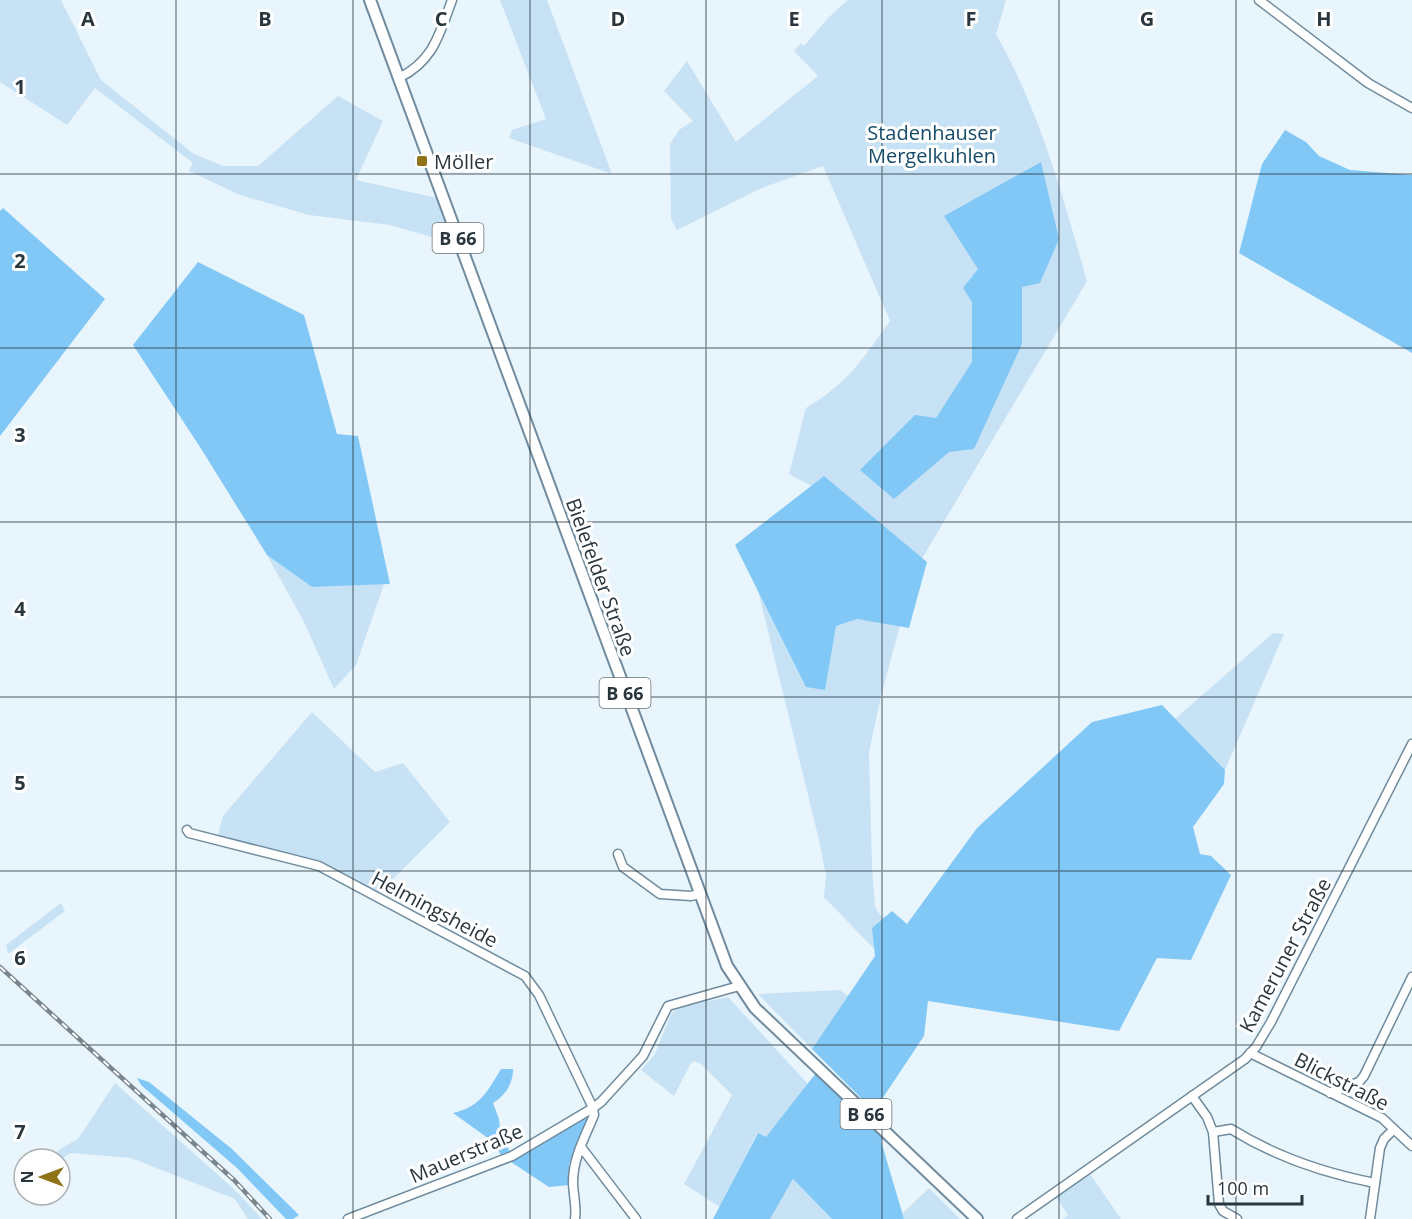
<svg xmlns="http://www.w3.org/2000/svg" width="1412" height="1219" font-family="'Open Sans',sans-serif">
  <rect width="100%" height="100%" fill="#e9f5fd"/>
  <!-- green -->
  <g fill="#c8e2f5">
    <polygon points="0,0 61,0 101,80 194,154 223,166 258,166 338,96 383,121 356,180 437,198 453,243 390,225 309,215 240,195 189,171 193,163 95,88 67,125 0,82"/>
    <polygon points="500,0 547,0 612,174 509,138 512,130 546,119"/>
    <path d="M848,0H1006L996,34C1041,114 1062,194 1087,281L917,567L908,596L881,696L869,752L872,866L875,907L881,916L901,925L876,951L824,897L826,875L819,840L746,542L813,487L789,474L806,408C848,383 862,360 890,321L823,166L762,188L677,230L671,219L670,144L679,130L693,121L664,91L687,61L736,142L818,76L794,51L801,43L804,46L829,17Z"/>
    <polygon points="267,555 312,587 384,584 356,665 334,689 304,622"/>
    <polygon points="1273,633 1284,634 1225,770 1175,719"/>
    <polygon points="312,712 375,772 403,763 450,822 380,892 320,865 217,838 223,816"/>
    <polygon points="61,903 65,911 8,954 6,945"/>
    <polygon points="840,990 848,996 812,1049 758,994"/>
    <polygon points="728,997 808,1084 766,1138 757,1133 720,1207 684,1184 732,1095 701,1064 694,1061 691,1063 674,1096 641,1070 655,1054 671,1014 679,1007"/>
    <polygon points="115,1083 236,1191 262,1219 248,1219 235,1199 131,1158 71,1153 60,1160 50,1159 60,1149 78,1139"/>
    <polygon points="1090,1174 1121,1219 1063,1219 1068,1215 1056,1197"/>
    <polygon points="793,1179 832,1219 770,1219"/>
    <polygon points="929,1188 960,1219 904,1219 903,1213"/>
  </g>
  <!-- forest -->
  <g fill="#81c8f6">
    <polygon points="1285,130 1306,142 1319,156 1350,170 1412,175 1412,353 1239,253 1262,164"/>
    <polygon points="1041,162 1059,239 1040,283 1022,287 1022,344 974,449 949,452 894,499 860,470 915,415 936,418 972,362 972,302 963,288 978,269 944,216"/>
    <polygon points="3,208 105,299 0,436 0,211"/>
    <polygon points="198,262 304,315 337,434 358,436 390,584 312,587 267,555 200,447 133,345"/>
    <polygon points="824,476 927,562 909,628 857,619 836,626 825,690 806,687 735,545"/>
    <polygon points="1162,705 1225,770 1224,784 1193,827 1200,854 1211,856 1231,875 1191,960 1157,958 1119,1031 928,1001 924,1036 874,1111 812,1049 875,956 872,928 892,911 907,924 977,828 1092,722"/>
    <path d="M501,1069H513C513,1084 505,1096 493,1103L499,1119L501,1139L510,1151L501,1155L492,1141L453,1113C480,1107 487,1092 501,1069Z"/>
    <polygon points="816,1073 884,1138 881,1141 904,1219 832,1219 793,1179 770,1219 713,1219 758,1133 766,1137"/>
    <polygon points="137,1078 149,1082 232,1149 299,1215 293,1219 286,1219 237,1168 141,1085"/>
    <polygon points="590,1112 591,1116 569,1164 569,1185 549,1187 508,1160"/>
  </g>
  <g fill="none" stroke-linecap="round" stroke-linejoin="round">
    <!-- minor casing -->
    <g stroke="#6f8b9d" stroke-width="11">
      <g id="minor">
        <polyline points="1259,0 1368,83 1412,108"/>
        <path d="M399,78C434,60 439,35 452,0"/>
        <path d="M187,830L189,833L319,866L525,976L539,995L593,1108L594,1115C585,1137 573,1158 573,1182C573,1194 577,1207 575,1219"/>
        <polyline points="618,854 623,867 660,894 691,896 699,894"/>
        <polyline points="1250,1053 1382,1118 1412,1146"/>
        <polyline points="1330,1093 1359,1082 1364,1076 1412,977"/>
        <polyline points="1192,1096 1207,1117 1213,1132 1219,1204 1223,1211 1237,1219"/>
        <path d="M1213,1132L1231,1129C1276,1157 1323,1173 1375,1183"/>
        <polyline points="581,1147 636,1219"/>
        <polyline points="348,1219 512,1156 593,1108 601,1102 643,1056 668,1006 739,986"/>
        <polyline points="1017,1219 1245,1059 1256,1047 1271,1022 1412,744"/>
        <polyline points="1370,1219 1380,1148 1384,1139 1393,1130"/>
      </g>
    </g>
    <!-- major casing -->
    <g stroke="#6f8b9d" stroke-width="14">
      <polyline id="major" points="370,0 727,966 755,1008 977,1219"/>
    </g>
    <!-- minor -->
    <use href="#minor" stroke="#fff" stroke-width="8"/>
    <!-- major -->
    <use href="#major" stroke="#fff" stroke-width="10"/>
    <!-- rail casing -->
    <g stroke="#7a868e" stroke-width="4.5">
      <polyline id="rail" points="0,967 234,1180 270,1219"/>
    </g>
    <!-- rail -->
    <use href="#rail" stroke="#fff" stroke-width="2" stroke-dasharray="7" stroke-linecap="butt"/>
  </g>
  <!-- grid -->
  <path fill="none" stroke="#2a363e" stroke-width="1.5" stroke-opacity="0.55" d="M176,0V1219M353,0V1219M530,0V1219M706,0V1219M882,0V1219M1059,0V1219M1236,0V1219M0,174H1412M0,348H1412M0,522H1412M0,697H1412M0,871H1412M0,1045H1412"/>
  <!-- markers -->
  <rect fill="#907217" stroke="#fff" stroke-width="2" x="416" y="155" width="12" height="12" rx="3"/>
  <g text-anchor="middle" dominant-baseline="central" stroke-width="6" stroke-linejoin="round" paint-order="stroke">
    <!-- shield labels -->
    <g fill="#fff" stroke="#6a7278" stroke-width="1.5">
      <rect x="432.5" y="223" width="51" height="30" rx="4.5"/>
      <rect x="599.5" y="678" width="51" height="30" rx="4.5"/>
      <rect x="840.5" y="1099" width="51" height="30" rx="4.5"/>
    </g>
    <g font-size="18" font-weight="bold" fill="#2a363e">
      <text x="458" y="238">B 66</text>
      <text x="625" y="693">B 66</text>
      <text x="866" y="1114">B 66</text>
    </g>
    <!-- park labels -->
    <g font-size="20" fill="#144b6a" stroke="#fff">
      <text x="932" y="132">Stadenhauser<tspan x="932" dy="23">Mergelkuhlen</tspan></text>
    </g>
    <!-- poi labels -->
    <g font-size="20" fill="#2a363e" stroke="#fff" text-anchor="start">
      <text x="434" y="161">Möller</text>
    </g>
    <!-- street labels -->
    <g font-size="20" fill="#2a363e" stroke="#fff">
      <text transform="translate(601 577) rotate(70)">Bielefelder Straße</text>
      <text transform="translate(435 909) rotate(28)">Helmingsheide</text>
      <text transform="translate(1285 955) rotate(-62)">Kameruner Straße</text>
      <text transform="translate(1342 1081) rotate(27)">Blickstraße</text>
      <text transform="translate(466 1153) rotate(-23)">Mauerstraße</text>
    </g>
  </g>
  <g font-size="20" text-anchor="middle" font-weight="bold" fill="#2a363e" stroke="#fff" stroke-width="6" stroke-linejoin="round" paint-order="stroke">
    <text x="88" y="26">A</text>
    <text x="265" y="26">B</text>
    <text x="441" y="26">C</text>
    <text x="618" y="26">D</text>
    <text x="794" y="26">E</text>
    <text x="971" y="26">F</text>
    <text x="1147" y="26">G</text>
    <text x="1324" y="26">H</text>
    <text x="20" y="94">1</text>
    <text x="20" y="268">2</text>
    <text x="20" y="442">3</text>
    <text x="20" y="616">4</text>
    <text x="20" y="790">5</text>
    <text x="20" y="965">6</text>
    <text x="20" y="1139">7</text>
  </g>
  <!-- north arrow -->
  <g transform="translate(42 1177) rotate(270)"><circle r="28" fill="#ffffff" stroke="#aaafb2" stroke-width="1.5"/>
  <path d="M0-4.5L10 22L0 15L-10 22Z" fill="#907217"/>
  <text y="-9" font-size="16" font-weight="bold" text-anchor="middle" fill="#2a363e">N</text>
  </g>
  <!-- scale -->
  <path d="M1208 1195v9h94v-9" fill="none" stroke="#2a363e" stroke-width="3"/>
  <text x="1217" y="1195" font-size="18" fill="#2a363e" stroke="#ffffff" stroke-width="4.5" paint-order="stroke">100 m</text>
</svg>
